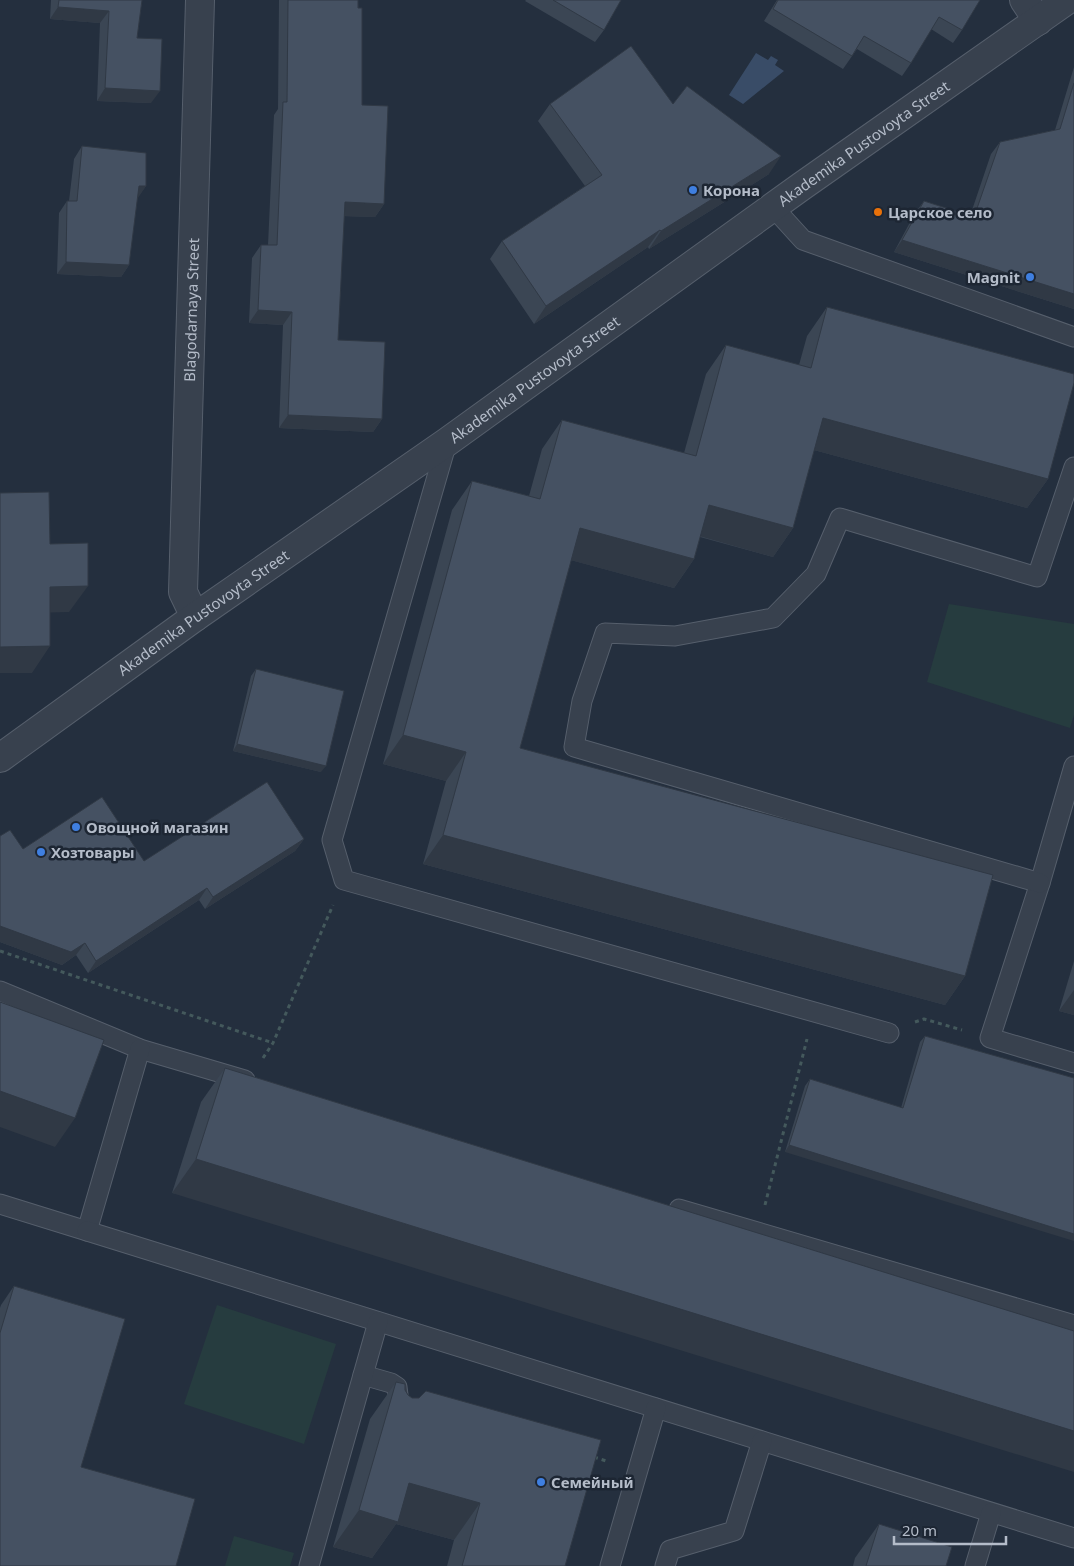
<svg xmlns="http://www.w3.org/2000/svg" width="1074" height="1566" font-family="'Noto Sans',sans-serif">
  <rect width="100%" height="100%" fill="#242f3e"/>
  <!-- green -->
  <g fill="#263c3f">
    <polygon points="949,604 1074,624 1074,715 1070,728 927,682"/>
    <polygon points="217,1305 336,1344 304,1444 184,1404"/>
    <polygon points="234,1536 294,1553 290,1566 225,1566"/>
  </g>
  <!-- water -->
  <polygon fill="#394c67" points="756,53 768,60 771,56 778,60 775,65 784,71 743,104 729,95"/>
  <g fill="none" stroke-linecap="round" stroke-linejoin="round">
    <!-- service casing -->
    <g stroke="#565f6c" stroke-width="21">
      <g id="service">
        <polyline points="773,207 803,240 1074,337"/>
        <polyline points="447,442 332,840 344,880 889,1033"/>
        <polyline points="1074,766 1040,883 990,1038 1074,1063"/>
        <polyline points="1040,883 574,747 582,701 605,633 675,636 773,618 816,574 840,518 1037,577 1074,467"/>
        <polyline points="0,991 140,1049 245,1080"/>
        <polyline points="0,1204 87,1231 140,1049"/>
        <polyline points="679,1209 1074,1325"/>
        <polyline points="87,1231 1074,1538"/>
        <polyline points="363,1375 391,1383 397,1387 398,1395 395,1407"/>
        <polyline points="309,1566 378,1322"/>
        <polyline points="610,1566 656,1408"/>
        <polyline points="665,1566 670,1550 734,1531 762,1441"/>
        <polyline points="975,1566 991,1513"/>
      </g>
    </g>
    <!-- minor casing -->
    <g stroke="#565f6c" stroke-width="30">
      <g id="minor">
        <polyline points="1024,0 1038,21"/>
        <path id="s1" d="M195,617L183,592L200,0"/>
        <path id="s2" d="M0,758L195,617L447,442L802,186L1067,0"/>
      </g>
    </g>
    <!-- path -->
    <g stroke="#44595c" stroke-width="3" stroke-dasharray="4 4" stroke-linecap="butt">
      <polyline points="0,951 273,1043"/>
      <polyline points="915,1022 924,1019 962,1030"/>
      <polyline points="263,1058 273,1043 333,905"/>
      <polyline points="765,1205 807,1039"/>
      <polyline points="594,1457 609,1462"/>
    </g>
    <!-- service -->
    <use href="#service" stroke="#38414e" stroke-width="19"/>
    <!-- minor -->
    <use href="#minor" stroke="#38414e" stroke-width="28"/>
  </g>
  <!-- wall -->
  <g fill="#3b4654">
    <polygon points="51,0 142,0 137,38 151,103 97,101 100,23 50,19"/>
    <polygon points="279,0 358,0 362,105 384,204 375,217 344,216 338,340 382,419 373,432 279,428 283,325 249,323 252,258 261,245 268,245 274,115 278,109"/>
    <polygon points="526,0 621,0 604,30 595,42 525,1"/>
    <polygon points="777,0 980,0 962,30 953,43 931,29 911,63 902,76 857,49 843,69 764,21"/>
    <polygon points="1074,67 1074,309 894,252 915,213 924,201 970,216 991,154 1000,142 1055,130"/>
    <polygon points="550,104 673,104 769,174 649,249 648,247 534,324 490,259 502,241 585,186 538,121"/>
    <polygon points="82,146 146,186 137,198 129,265 121,277 57,274 59,213 67,201 69,201 74,159"/>
    <polygon points="827,307 1048,479 1027,508 814,450 793,528 773,557 700,537 694,559 674,588 571,560 520,748 965,976 945,1005 423,864 446,781 383,764 452,510 472,481 529,496 542,449 562,420 684,453 706,374 726,345 799,365 807,336"/>
    <polygon points="256,669 321,772 233,751 251,676"/>
    <polygon points="0,836 23,849 144,861 304,839 295,851 205,909 199,900 88,973 76,955 62,965 0,942"/>
    <polygon points="1074,961 1074,1015 1059,1011"/>
    <polygon points="925,1036 1074,1078 785,1152 805,1086 810,1079 901,1108 920,1042"/>
    <polygon points="225,1068 1074,1331 172,1193 201,1102"/>
    <polygon points="14,1286 81,1467 0,1566 0,1308 1,1305"/>
    <polygon points="396,1382 405,1390 408,1395 565,1566 447,1566 454,1540 396,1524 372,1558 333,1547 370,1419"/>
    <polygon points="879,1524 946,1566 853,1566 855,1558"/>
  </g>
  <!-- shaded-wall -->
  <g fill="#303945">
    <polygon points="58,7 109,11 100,23 50,19"/>
    <polygon points="105,88 160,91 151,103 97,101"/>
    <polygon points="781,156 769,174 649,249 661,231"/>
    <polygon points="139,186 146,186 138,198 130,198"/>
    <polygon points="345,202 384,204 375,217 336,216"/>
    <polygon points="660,230 648,247 534,324 546,306"/>
    <polygon points="902,240 1074,294 1074,309 894,252"/>
    <polygon points="66,262 129,265 121,277 57,274"/>
    <polygon points="258,310 292,312 283,325 249,323"/>
    <polygon points="288,415 382,419 373,432 279,428"/>
    <polygon points="823,418 1048,479 1027,508 803,447"/>
    <polygon points="709,505 793,528 773,557 689,533"/>
    <polygon points="580,528 694,559 674,588 559,557"/>
    <polygon points="88,586 69,612 31,613 50,587"/>
    <polygon points="50,646 32,673 0,673 0,647"/>
    <polygon points="403,735 466,752 446,781 383,764"/>
    <polygon points="237,744 326,766 321,772 233,751"/>
    <polygon points="443,835 965,976 945,1005 423,864"/>
    <polygon points="304,839 295,851 205,909 213,897"/>
    <polygon points="207,888 199,900 88,973 96,961"/>
    <polygon points="0,926 85,943 76,955 62,965 0,942"/>
    <polygon points="1074,990 1074,1015 1059,1011"/>
    <polygon points="0,1091 75,1118 55,1147 0,1127"/>
    <polygon points="789,1145 1074,1234 1074,1241 785,1152"/>
    <polygon points="196,1159 1074,1431 1074,1472 172,1193"/>
    <polygon points="409,1483 480,1503 454,1540 396,1524 372,1558 333,1547 359,1510"/>
  </g>
  <!-- building -->
  <g fill="#455162" stroke="#303945">
    <polygon points="59,0 142,0 137,38 162,39 160,91 105,88 109,11 58,7"/>
    <polygon points="288,0 358,0 358,8 362,8 362,105 388,106 384,204 345,202 338,340 385,342 382,419 288,415 292,312 258,310 261,245 277,245 283,102 287,102"/>
    <polygon points="553,0 621,0 604,30"/>
    <polygon points="778,0 980,0 962,30 939,17 911,63 864,36 852,56 773,9"/>
    <polygon points="631,46 673,104 687,86 781,156 661,231 660,230 546,306 502,241 602,175 550,104"/>
    <polygon points="1074,83 1074,294 902,240 924,201 974,217 1000,142 1060,129"/>
    <polygon points="82,146 146,153 146,186 139,186 129,265 66,262 67,201 77,201"/>
    <polygon points="827,307 1074,374 1074,383 1048,479 823,418 793,528 709,505 694,559 580,528 520,748 993,875 965,976 443,835 466,752 403,735 472,481 540,499 562,420 696,456 726,345 811,368"/>
    <polygon points="49,492 50,544 88,543 88,586 50,587 50,646 0,647 0,493"/>
    <polygon points="256,669 344,691 326,766 237,744"/>
    <polygon points="267,782 304,839 213,897 207,888 96,961 85,943 71,952 0,926 0,836 10,830 23,849 102,797 144,861"/>
    <polygon points="0,1002 104,1040 75,1118 0,1091"/>
    <polygon points="925,1036 1074,1078 1074,1234 789,1145 810,1079 903,1108"/>
    <polygon points="225,1068 1074,1331 1074,1431 196,1159"/>
    <polygon points="14,1286 125,1319 81,1467 195,1499 176,1566 0,1566 0,1333"/>
    <polygon points="396,1382 405,1384 405,1390 408,1395 412,1398 419,1398 426,1391 601,1440 565,1566 462,1566 480,1503 409,1483 398,1522 359,1510"/>
    <polygon points="879,1524 952,1547 946,1566 866,1566"/>
  </g>
  <!-- markers -->
  <g fill="#3f7fe0" stroke="#1d2633" stroke-width="2">
    <circle cx="693" cy="190" r="5"/>
    <circle cx="1030" cy="277" r="5"/>
    <circle cx="76" cy="827" r="5"/>
    <circle cx="41" cy="852" r="5"/>
    <circle cx="541" cy="1482" r="5"/>
  </g>
  <circle fill="#e8710a" stroke="#1d2633" stroke-width="2" cx="878" cy="212" r="5"/>
  <g text-anchor="middle" dominant-baseline="central" stroke-width="5" stroke-linejoin="round" paint-order="stroke">
    <!-- street labels -->
    <g font-size="15" fill="#b4bcc9" stroke="#1d2633">
      <text stroke="none"><textPath href="#s2" startOffset="1060">Akademika Pustovoyta Street</textPath></text>
      <text stroke="none"><textPath href="#s1" startOffset="310">Blagodarnaya Street</textPath></text>
      <text stroke="none"><textPath href="#s2" startOffset="655">Akademika Pustovoyta Street</textPath></text>
      <text stroke="none"><textPath href="#s2" startOffset="250">Akademika Pustovoyta Street</textPath></text>
    </g>
    <!-- poi labels -->
    <g font-size="15" font-weight="bold" fill="#b4bcc9" stroke="#1d2633" text-anchor="start">
      <text x="703" y="190">Корона</text>
      <text x="888" y="212">Царское село</text>
      <text x="1020" y="277" text-anchor="end">Magnit</text>
      <text x="86" y="827">Овощной магазин</text>
      <text x="51" y="852">Хозтовары</text>
      <text x="551" y="1482">Семейный</text>
    </g>
  </g>
  <!-- scale -->
  <path d="M894 1536v8h112v-8" fill="none" stroke="#b4bcc9" stroke-width="2.5"/>
  <text x="902" y="1536" font-size="15" fill="#b4bcc9" stroke="#1d2633" stroke-width="4" paint-order="stroke">20 m</text>
</svg>
